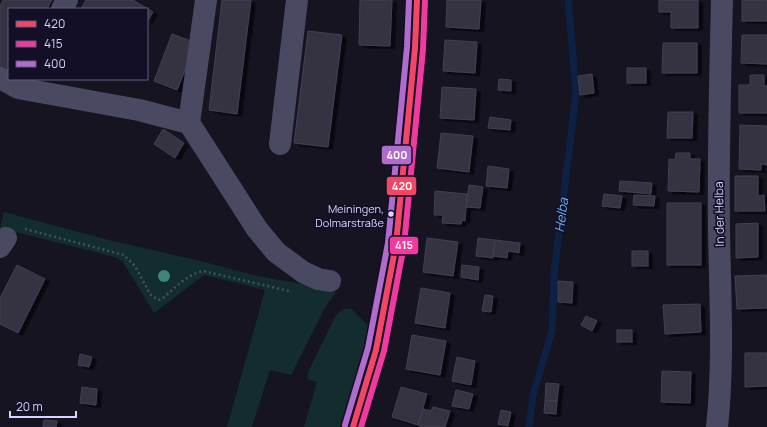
<svg xmlns="http://www.w3.org/2000/svg" width="767" height="427" font-family="Manrope,sans-serif">
  <defs>
    <filter id="shadow"><feDropShadow dx="4.5" dy="2.5" stdDeviation="0" flood-color="#0009"/></filter>
  </defs>
  <rect width="100%" height="100%" fill="#161421"/>
  <!-- green -->
  <g fill="#132c2d">
    <polygon points="4,212 109,240 196,260 258,276 335,290 335,294 327,304 291,375 270,370 252,427 227,427 265,290 204,275 154,313 123,262 115,257 0,228"/>
    <polygon points="344,309 351,309 369,326 354,387 341,427 304,427 317,382 307,379 309,370 334,319 339,312"/>
  </g>
  <g fill="none" stroke-linecap="round" stroke-linejoin="round">
    <!-- stream -->
    <polyline stroke="#0d2144" stroke-width="7" points="529,427 533,395 552,331 554,273 574,111 576,91 568,0"/>
  </g>
  <!-- building -->
  <g fill="#343243" stroke="#433f54" filter="url(#shadow)">
    <polygon points="3,0 52,0 47,9 9,9 9,75 0,70 0,6"/>
    <polygon points="86,0 133,0 153,12 147,22 147,9 81,9"/>
    <polygon points="222,0 251,0 237,114 209,110"/>
    <polygon points="360,0 392,0 390,46 359,45"/>
    <polygon points="447,0 481,0 479,29 446,27"/>
    <polygon points="659,0 698,0 698,28 671,28 671,12 659,12"/>
    <rect x="742" y="0" width="25" height="21"/>
    <polygon points="308,31 342,35 328,147 294,143"/>
    <polygon points="172,34 196,43 177,90 154,81"/>
    <polygon points="742,35 767,35 767,64 741,63"/>
    <polygon points="445,40 477,42 475,73 443,71"/>
    <polygon points="663,43 697,43 697,73 662,73"/>
    <rect x="627" y="68" width="19" height="15"/>
    <polygon points="592,74 594,93 580,95 578,76"/>
    <polygon points="750,75 764,75 764,86 767,86 767,113 739,113 739,85 750,85"/>
    <polygon points="499,79 511,80 511,91 498,90"/>
    <polygon points="442,87 476,89 474,120 440,118"/>
    <polygon points="668,112 693,112 692,138 667,138"/>
    <polygon points="490,117 511,120 510,130 488,128"/>
    <polygon points="740,125 767,126 767,165 761,164 761,170 739,169"/>
    <polygon points="163,129 184,143 175,158 154,144"/>
    <polygon points="441,133 473,136 469,172 437,168"/>
    <polygon points="676,153 690,153 690,159 700,159 699,192 668,191 669,159 675,160"/>
    <polygon points="488,166 509,169 507,188 486,186"/>
    <polygon points="735,176 758,176 758,196 764,195 765,211 735,211"/>
    <polygon points="620,181 652,183 651,194 619,191"/>
    <polygon points="469,185 483,187 480,208 466,207"/>
    <polygon points="435,191 467,194 465,221 462,220 461,224 442,223 443,215 434,215"/>
    <polygon points="604,194 622,196 620,208 602,206"/>
    <polygon points="634,195 655,196 654,206 633,205"/>
    <rect x="667" y="203" width="34" height="62"/>
    <polygon points="758,223 758,257 736,258 736,224"/>
    <polygon points="427,238 458,242 453,276 423,272"/>
    <polygon points="478,238 495,240 493,258 476,256"/>
    <polygon points="495,240 520,243 519,253 508,251 507,258 493,256"/>
    <rect x="632" y="251" width="16" height="15"/>
    <polygon points="17,265 45,279 18,333 0,324 0,298"/>
    <polygon points="462,265 479,267 478,280 461,277"/>
    <polygon points="767,275 767,308 737,309 735,276"/>
    <polygon points="558,281 573,282 572,303 558,302"/>
    <polygon points="421,288 450,293 445,328 415,323"/>
    <polygon points="485,295 493,296 491,312 482,311"/>
    <polygon points="700,304 701,332 665,334 663,305"/>
    <polygon points="586,316 597,321 592,331 581,325"/>
    <rect x="617" y="330" width="15" height="12"/>
    <polygon points="412,335 446,341 440,375 406,369"/>
    <polygon points="745,353 767,353 767,386 745,387"/>
    <polygon points="80,354 92,357 89,367 78,365"/>
    <polygon points="457,357 475,361 471,385 452,381"/>
    <polygon points="662,371 691,372 690,403 661,402"/>
    <polygon points="546,383 559,384 557,401 545,401"/>
    <polygon points="82,387 97,389 96,405 80,403"/>
    <polygon points="401,387 427,394 418,425 392,417"/>
    <polygon points="456,390 473,394 469,409 452,406"/>
    <polygon points="545,401 557,401 556,414 544,413"/>
    <polygon points="433,407 450,411 445,427 423,427 418,425 423,409 431,411"/>
    <polygon points="501,410 511,412 508,426 498,424"/>
    <polygon points="44,420 57,421 56,427 43,427"/>
  </g>
  <g fill="none" stroke-linecap="round" stroke-linejoin="round">
    <!-- path -->
    <path stroke="#44505f" stroke-width="2.5" stroke-dasharray="2 3" stroke-linecap="butt" d="M25,229L124,255L135,266L150,294L158,300L162,299C175,288 186,275 203,271L289,291"/>
    <!-- minor -->
    <g stroke="#4a4962" stroke-width="22">
      <polyline points="62,9 67,0"/>
      <polyline points="0,78 18,88 139,110 189,123 257,229 276,252 303,272 318,279 330,281"/>
      <polyline points="189,123 206,0"/>
      <polyline points="280,144 297,0"/>
      <polyline points="0,247 6,238"/>
      <path d="M717,427C724,362 720,295 719,230C718,153 720,77 722,0"/>
    </g>
    <!-- major -->
    <polyline stroke="#5e5373" stroke-width="22" points="353,427 376,350 396,244 415,48 417,0"/>
    <!-- bus-1 casing -->
    <g stroke="#130f26" stroke-width="9">
      <polyline id="bus-1" points="353,427 376,350 396,244 415,48 417,0"/>
    </g>
    <!-- bus-2 casing -->
    <g stroke="#130f26" stroke-width="9">
      <polyline id="bus-2" points="361,427 384,351 404,245 423,49 425,0"/>
    </g>
    <!-- bus-3 casing -->
    <g stroke="#130f26" stroke-width="9">
      <polyline id="bus-3" points="345,425 368,348 388,243 407,47 409,0"/>
    </g>
    <!-- bus-1 -->
    <use href="#bus-1" stroke="#f34667" stroke-width="6"/>
    <!-- bus-2 -->
    <use href="#bus-2" stroke="#f13a9d" stroke-width="6"/>
    <!-- bus-3 -->
    <use href="#bus-3" stroke="#b06ccc" stroke-width="6"/>
  </g>
  <!-- trees -->
  <circle fill="#3e8478" cx="164" cy="276" r="6"/>
  <!-- markers -->
  <circle fill="#d9d4ff" stroke="#130f26" stroke-width="1.5" cx="391" cy="214" r="3.5"/>
  <g text-anchor="middle" dominant-baseline="central" stroke-width="3.5" stroke-linejoin="round" paint-order="stroke">
    <!-- bus labels -->
    <g font-size="11" fill="#d9d4ff" stroke="#130f26" text-anchor="end">
      <text x="384" y="208">Meiningen,<tspan x="384" dy="14">Dolmarstraße</tspan></text>
    </g>
    <!-- street labels -->
    <g font-size="12" fill="#d9d4ff" stroke="#130f26">
      <text transform="translate(719 214) rotate(-91)">In der Helba</text>
    </g>
    <!-- water labels -->
    <g font-size="13" font-style="italic" fill="#62b6ff" stroke="#130f26">
      <text transform="translate(561 215) rotate(-83)">Helba</text>
    </g>
  </g>
  <g stroke="#130f26" stroke-width="1.5">
    <rect x="381" y="145" width="31" height="20" rx="4" fill="#b06ccc"/>
    <rect x="386" y="176" width="31" height="20" rx="4" fill="#f34667"/>
    <rect x="389" y="236" width="30" height="19" rx="4" fill="#f13a9d"/>
  </g>
  <g font-size="11" text-anchor="middle" font-weight="bold" fill="#fff">
    <text x="397" y="159">400</text>
    <text x="402" y="190">420</text>
    <text x="404" y="249">415</text>
  </g>
  <!-- legend -->
  <rect x="8" y="8" width="140" height="72" fill="#130f26" stroke="#625e7d"/>
  <rect x="16" y="21" width="20" height="6" fill="#f34667" stroke="#625e7d"/>
  <text x="44" y="28" font-size="12" fill="#d9d4ff">420</text>
  <rect x="16" y="41" width="20" height="6" fill="#f13a9d" stroke="#625e7d"/>
  <text x="44" y="48" font-size="12" fill="#d9d4ff">415</text>
  <rect x="16" y="61" width="20" height="6" fill="#b06ccc" stroke="#625e7d"/>
  <text x="44" y="68" font-size="12" fill="#d9d4ff">400</text>
  <!-- scale -->
  <path d="M10 411v6h66v-6" fill="none" stroke="#d9d4ff" stroke-width="2"/>
  <text x="16" y="411" font-size="12" fill="#d9d4ff" stroke="#130f26" stroke-width="3" paint-order="stroke">20 m</text>
</svg>
